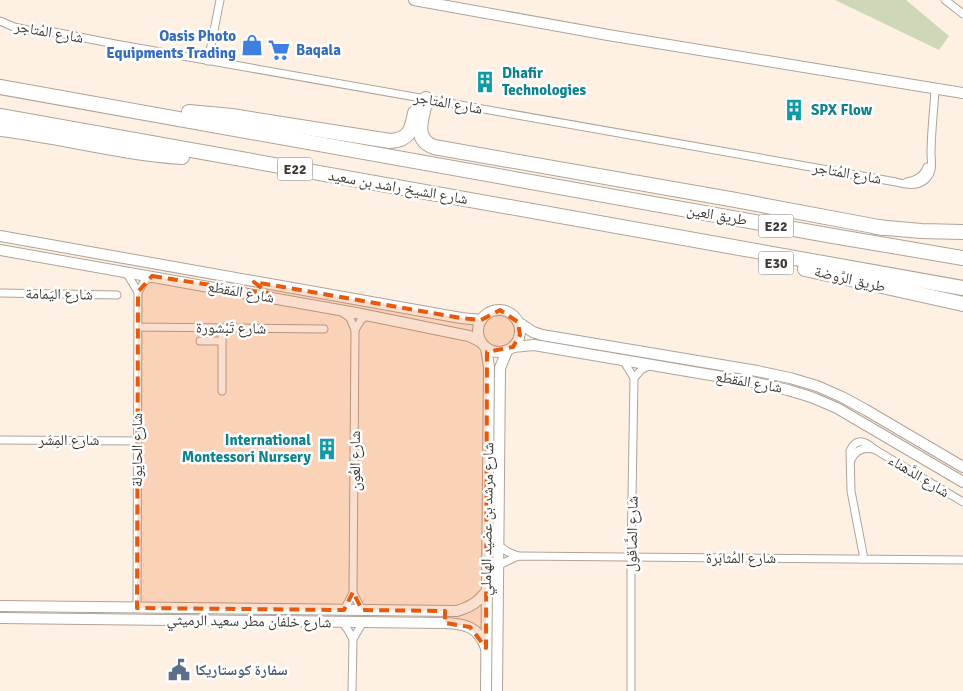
<svg xmlns="http://www.w3.org/2000/svg" width="963" height="691" font-family="Signika,'Noto Naskh Arabic',sans-serif">
  <rect width="100%" height="100%" fill="#fff0e4"/>
  <!-- green -->
  <polygon fill="#ced8b9" points="835,0 906,0 949,36 939,50"/>
  <g fill="none" stroke-linecap="round" stroke-linejoin="round">
    <!-- street casing -->
    <g stroke="#b0a397" stroke-width="9">
      <g id="street">
        <polyline points="945,0 963,14"/>
        <path d="M0,21L14,27L32,31L54,32L115,44L896,182C909,186 923,187 930,173C933,167 931,161 931,154C931,132 934,110 935,89"/>
        <polyline points="208,61 220,0"/>
        <path d="M907,182C917,180 923,177 927,167"/>
        <polyline points="126,272 138,292 137,608"/>
        <polyline points="138,292 144,282 152,276"/>
        <polyline points="0,293 117,295"/>
        <polyline points="342,312 350,318 355,330 353,593 344,610"/>
        <polyline points="138,327 324,329"/>
        <polyline points="355,330 361,320 368,315"/>
        <polyline points="200,341 222,341"/>
        <polyline points="623,360 634,378 631,557 631,691"/>
        <polyline points="634,378 641,370 650,365"/>
        <polyline points="222,391 222,328"/>
        <polyline points="0,440 137,441"/>
        <path d="M851,460C855,450 863,447 874,449"/>
        <polyline points="499,546 508,552 518,556"/>
        <path d="M864,559L851,491L850,451C856,437 865,441 874,449L963,502"/>
        <polyline points="499,565 518,556 963,560"/>
        <polyline points="353,593 362,610"/>
        <polyline points="342,622 348,630 353,639 352,691"/>
        <polyline points="353,639 363,622"/>
      </g>
    </g>
    <!-- secondary casing -->
    <g stroke="#b0a397" stroke-width="12">
      <g id="secondary">
        <polyline points="414,0 608,35 963,93"/>
        <polyline points="0,236 461,318 481,320"/>
        <polyline points="0,250 356,313 469,336 481,342"/>
        <circle cx="499" cy="331" r="21"/>
        <polyline points="518,322 533,332 542,335 757,371 790,378 817,386 842,397 866,410 963,467"/>
        <polyline points="513,347 534,345 752,382 788,390 811,397 837,408 963,482"/>
        <path d="M0,606L457,611C470,607 479,602 487,590"/>
        <path d="M0,618L445,623C467,624 478,627 486,648"/>
        <polyline points="486,691 489,367 486,348"/>
        <polyline points="497,691 500,368 507,351"/>
      </g>
    </g>
    <!-- highway casing -->
    <g stroke="#b0a397" stroke-width="16">
      <g id="highway">
        <polyline points="0,87 833,236 963,258"/>
        <path d="M426,99C422,117 412,139 434,147L730,199L884,228"/>
        <path d="M189,112L232,116L390,141C409,140 412,130 415,113"/>
        <polyline points="0,116 963,288"/>
        <path d="M0,129C61,136 120,153 182,157"/>
        <polyline points="876,227 921,231 963,232"/>
        <polyline points="805,269 963,304"/>
      </g>
    </g>
    <!-- street -->
    <use href="#street" stroke="#fff" stroke-width="7"/>
    <!-- secondary -->
    <use href="#secondary" stroke="#fff" stroke-width="10"/>
    <!-- highway -->
    <use href="#highway" stroke="#fff" stroke-width="14"/>
  </g>
  <!-- marked area -->
  <path fill="#e8590c" fill-opacity="0.2" stroke="#e8590c" stroke-width="4" stroke-dasharray="10 6" stroke-linejoin="round" d="M152,276L269,294L254,282L461,318L481,320L500,310L518,322L520,335L513,347L487,352L486,648L470,627L445,623V611L362,610L353,592L344,610L137,608L138,292Z"/>
  <!-- icons -->
  <defs>
    <g id="shop-bare" transform="scale(1.725)"><path d="M-5-2.5h2.3a2.7 3.5 0 0 1 5.4 0H5L5.5 6h-11ZM-1.5-2.5h3a1.5 2.3 0 0 0-3 0Z" fill="#3f7fe0" stroke="#fff" stroke-width="2.5" paint-order="stroke"/></g>
    <g id="supermarket-bare" transform="scale(1.725)"><path d="M-6-5.5h2.5l.6 2H6L4.5 2H-2.5L-4.4-4H-6ZM-1.5 3.2a1.3 1.3 0 1 0 .1 0ZM3 3.2a1.3 1.3 0 1 0 .1 0Z" fill="#3f7fe0" stroke="#fff" stroke-width="2.5" paint-order="stroke"/></g>
    <g id="building-bare" transform="scale(1.725)"><path d="M-4-6H4V6H1V3H-1V6H-4ZM-2.5-4.3h1.7v1.8h-1.7ZM.8-4.3h1.7v1.8H.8ZM-2.5-1h1.7V.8h-1.7ZM.8-1h1.7V.8H.8Z" fill="#0f9aa8" stroke="#fff" stroke-width="2.5" paint-order="stroke"/></g>
    <g id="civic-bare" transform="scale(1.725)"><path d="M-.6-6.5H3V-4.5H.6V-3L4-1V1h2V6H-6V1h2V-1L-.6-3ZM-1.2 2.5V6h2.4V2.5Z" fill="#5c6f8a" stroke="#fff" stroke-width="2.5" paint-order="stroke"/></g>
  </defs>
  <g fill-rule="evenodd">
    <use href="#shop-bare" x="252" y="45"/>
    <use href="#supermarket-bare" x="279" y="50"/>
    <use href="#building-bare" x="485" y="82"/>
    <use href="#building-bare" x="794" y="110"/>
    <use href="#building-bare" x="327" y="449"/>
    <use href="#civic-bare" x="179" y="670"/>
  </g>
  <g text-anchor="middle" dominant-baseline="central" stroke-width="5" stroke-linejoin="round" paint-order="stroke">
    <!-- shield labels -->
    <g fill="#fff" stroke="#797471" stroke-width="1">
      <rect x="277.5" y="157.5" width="35" height="23" rx="4"/>
      <rect x="758.5" y="214.5" width="35" height="23" rx="4"/>
      <rect x="758.5" y="251.5" width="35" height="23" rx="4"/>
    </g>
    <g font-size="14" font-weight="bold" fill="#3f3934">
      <text x="295" y="169">E22</text>
      <text x="776" y="226">E22</text>
      <text x="776" y="263">E30</text>
    </g>
    <!-- street labels -->
    <g font-size="15" fill="#3f3934" stroke="#fff">
      <text transform="translate(49 32) rotate(10)">شارع المُتاجر</text>
      <text transform="translate(448 103) rotate(10)">شارع المُتاجر</text>
      <text transform="translate(847 173) rotate(10)">شارع المُتاجر</text>
      <text transform="translate(398 187) rotate(10)">شارع الشيخ راشد بن سعيد</text>
      <text transform="translate(717 215) rotate(10)">طريق العين</text>
      <text transform="translate(850 279) rotate(13)">طريق الرَّوضة</text>
      <text transform="translate(241 292) rotate(10)">شارع المَقطَع</text>
      <text transform="translate(59 294) rotate(1)">شارع اليَمامة</text>
      <text transform="translate(231 328) rotate(1)">شارع تَبْشورة</text>
      <text transform="translate(749 382) rotate(10)">شارع المَقطَع</text>
      <text x="69" y="440">شارع المِشَر</text>
      <text transform="translate(137 450) rotate(-90)">شارع الحايولة</text>
      <text transform="translate(355 461) rotate(-90)">شارع العُون</text>
      <text transform="translate(919 476) rotate(31)">شارع الدَّهناء</text>
      <text transform="translate(487 519) rotate(-89)">شارع مرشد بن عضيد الهاملي</text>
      <text transform="translate(632 534) rotate(-89)">شارع الصَّاقول</text>
      <text x="741" y="558">شارع المُثابَرة</text>
      <text transform="translate(249 621) rotate(1)">شارع خلفان مطر سعيد الرميثي</text>
    </g>
    <!-- shop labels -->
    <g font-size="15" font-weight="bold" fill="#366cbe" stroke="#fff" text-anchor="end">
      <text x="236" y="36">Oasis Photo<tspan x="236" dy="17">Equipments Trading</tspan></text>
      <text x="296" y="50" text-anchor="start">Baqala</text>
    </g>
    <!-- culture labels -->
    <g font-size="15" font-weight="bold" fill="#0d838f" stroke="#fff" text-anchor="start">
      <text x="502" y="73">Dhafir<tspan x="502" dy="17">Technologies</tspan></text>
      <text x="811" y="110">SPX Flow</text>
      <text x="311" y="440" text-anchor="end">International<tspan x="311" dy="17">Montessori Nursery</tspan></text>
    </g>
    <!-- service labels -->
    <g font-size="15" font-weight="bold" fill="#4e5e75" stroke="#fff" text-anchor="start">
      <text x="195" y="670">سفارة كوستاريكا</text>
    </g>
  </g>
</svg>
